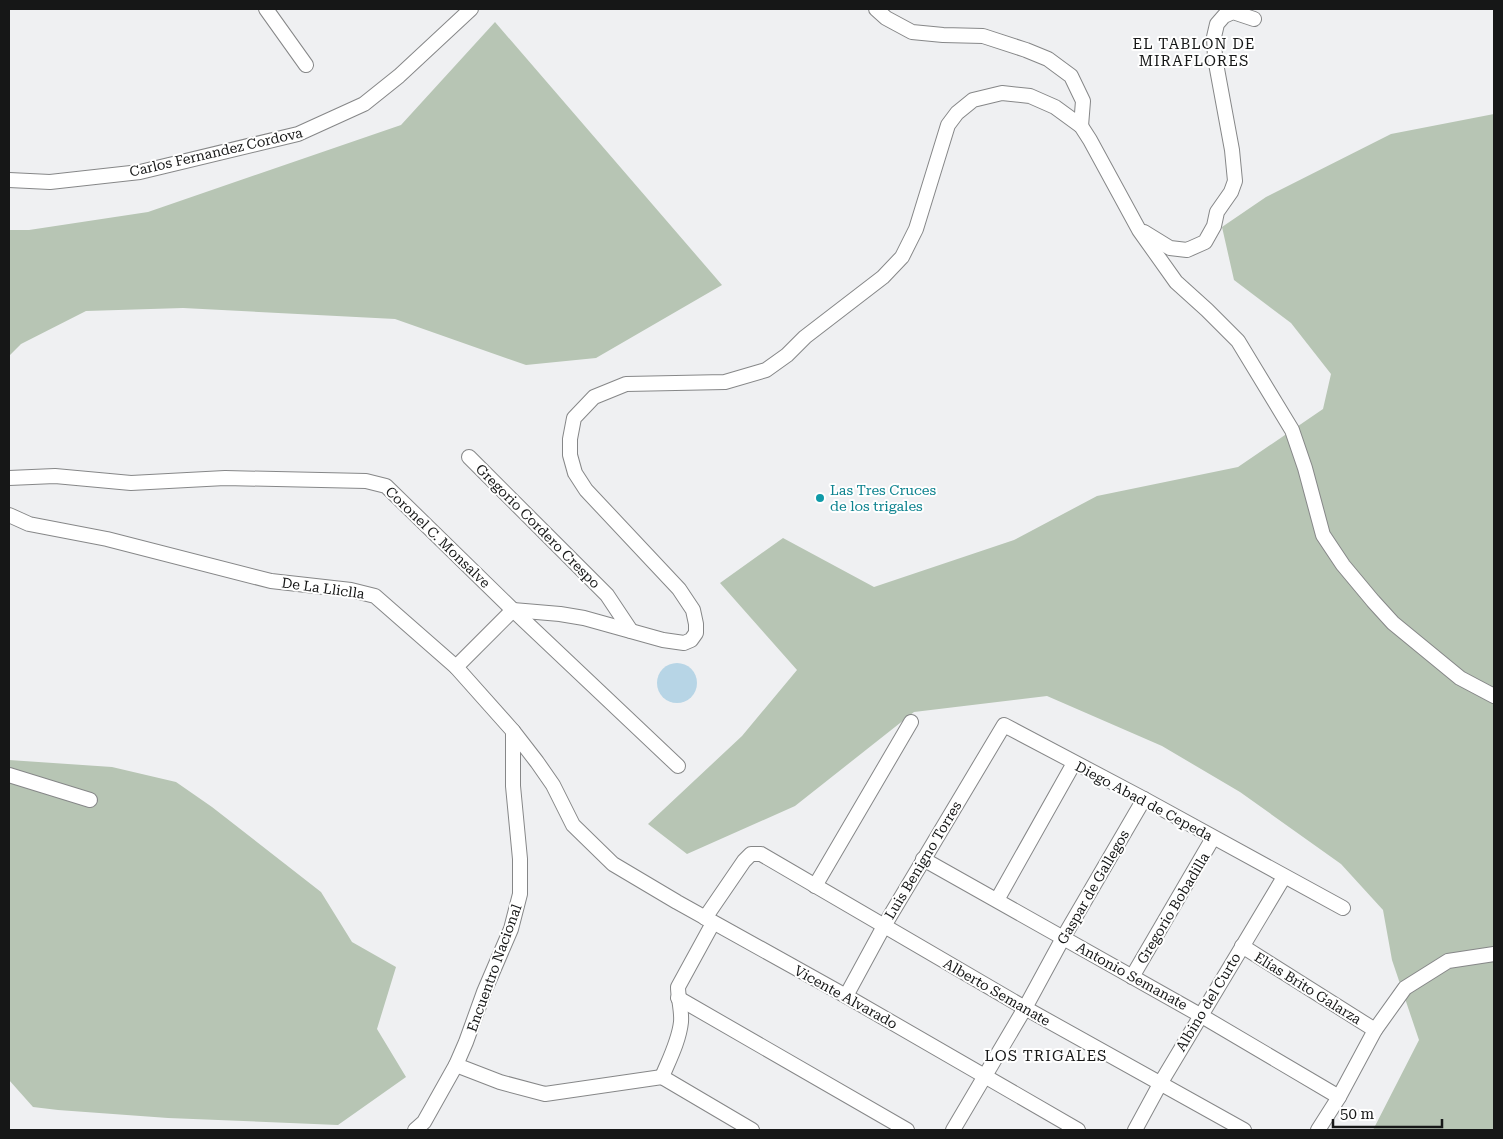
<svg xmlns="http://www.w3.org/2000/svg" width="1503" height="1139" font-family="'Roboto Serif',serif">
  <rect width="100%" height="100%" fill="#eff0f2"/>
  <!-- green -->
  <g fill="#b7c5b4">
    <polygon points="495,22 722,285 596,358 526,365 395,319 183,308 86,311 21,344 9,356 9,230 29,230 148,212 401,125"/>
    <polygon points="1494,114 1494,1130 1373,1130 1419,1040 1392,960 1383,910 1341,864 1240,792 1162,746 1047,696 914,712 795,806 687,854 648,824 742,736 797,670 720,583 783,538 874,587 1014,540 1097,496 1238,467 1323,409 1331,374 1291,323 1234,280 1222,227 1266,197 1391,134"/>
    <polygon points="9,760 112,767 176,782 212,807 321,892 352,942 396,967 377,1029 406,1077 338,1125 168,1118 58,1110 33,1107 9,1080"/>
  </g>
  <!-- water -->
  <circle fill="#b7d5e6" cx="677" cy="683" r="20"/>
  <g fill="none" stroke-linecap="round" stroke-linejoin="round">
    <!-- street casing -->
    <g stroke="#868788" stroke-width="16">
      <g id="street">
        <polyline points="266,9 306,65"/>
        <polyline points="876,9 886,18 912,32 943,35 983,36 1026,50 1048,59 1071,76 1083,101 1081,126"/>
        <polyline points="9,180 50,182 140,172 298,134 364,104 399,76 471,9"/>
        <polyline points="1144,232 1170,248 1187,250 1205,242 1214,226 1217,212 1231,192 1235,181 1232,150 1215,58 1214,37 1217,24 1224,16 1233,12 1254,19"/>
        <polyline points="469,457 607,595 631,631"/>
        <polyline points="9,478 55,476 131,483 225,478 366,481 386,486 513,610 678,766"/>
        <polyline points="9,515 29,524 107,539 271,581 351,590 375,596 456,667 513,731 537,762 553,785 573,825 613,864 677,902 846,996 1078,1130"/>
        <polyline points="513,610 560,614 584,618 663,640 684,643 691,640 696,633 696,624 693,610 679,589 586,490 575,473 570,455 570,439 574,418 594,397 626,384 725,382 766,370 787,355 805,337 883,277 902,257 916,229 948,125 957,113 973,100 1002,93 1030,96 1055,107 1081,126 1090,140 1139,230 1176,282 1207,310 1238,341 1292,430 1305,468 1323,535 1343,565 1373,601 1393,623 1460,678 1494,696"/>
        <polyline points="456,667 513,610"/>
        <polyline points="9,775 90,800"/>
        <polyline points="923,859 1200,1015 1339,1097"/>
        <polyline points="815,886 911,722"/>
        <polyline points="997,900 1074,763"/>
        <polyline points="705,918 744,861 751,854 761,854 1025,1008 1244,1130"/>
        <polyline points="1242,946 1375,1030"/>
        <polyline points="1132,977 1213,838"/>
        <polyline points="846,996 884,926 1004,725 1144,799 1343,908"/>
        <polyline points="678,998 907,1130"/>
        <polyline points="456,1065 500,1082 545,1094 662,1077"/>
        <path d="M662,1077C669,1060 679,1041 681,1022C682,1010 678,998 678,987L713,923"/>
        <polyline points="662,1077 752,1130"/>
        <polyline points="415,1130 424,1122 456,1065 466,1042 484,992 511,929 520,894 520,859 513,786 513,731"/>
        <polyline points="953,1130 1025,1008 1063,938 1144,799"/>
        <polyline points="1135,1130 1160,1084 1284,877"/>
        <polyline points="1318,1130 1339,1097 1375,1030 1405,988 1448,961 1494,954"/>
      </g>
    </g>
    <!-- street -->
    <use href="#street" stroke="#fff" stroke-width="14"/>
  </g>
  <!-- markers -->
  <circle fill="#0f9aa8" stroke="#fff" stroke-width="2" cx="820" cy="498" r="5"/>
  <g text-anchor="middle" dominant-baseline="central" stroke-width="4" stroke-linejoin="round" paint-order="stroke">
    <!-- street labels -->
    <g font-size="14" fill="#161717" stroke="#fff">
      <text transform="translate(216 152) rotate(-13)">Carlos Fernandez Cordova</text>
      <text transform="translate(538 526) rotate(45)">Gregorio Cordero Crespo</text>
      <text transform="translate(438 537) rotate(44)">Coronel C. Monsalve</text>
      <text transform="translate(323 588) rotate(8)">De La Lliclla</text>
      <text transform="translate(1144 801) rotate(28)">Diego Abad de Cepeda</text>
      <text transform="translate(923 860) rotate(-59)">Luis Benigno Torres</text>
      <text transform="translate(1093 887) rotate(-60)">Gaspar de Gallegos</text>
      <text transform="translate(1173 908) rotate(-59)">Gregorio Bobadilla</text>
      <text transform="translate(494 968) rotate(-70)">Encuentro Nacional</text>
      <text transform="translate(1132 976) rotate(29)">Antonio Semanate</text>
      <text transform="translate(1308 988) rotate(32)">Elías Brito Galarza</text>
      <text transform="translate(997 992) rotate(30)">Alberto Semanate</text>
      <text transform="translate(846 997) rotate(29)">Vicente Alvarado</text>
      <text transform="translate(1208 1002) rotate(-59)">Albino del Curto</text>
    </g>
    <!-- culture labels -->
    <g font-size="14" fill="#0d838f" stroke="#fff" text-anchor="start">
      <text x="830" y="490">Las Tres Cruces<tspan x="830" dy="16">de los trigales</tspan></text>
    </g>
    <!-- neighbourhood labels -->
    <g font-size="15" letter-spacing="1" fill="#161717" stroke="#fff">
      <text x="1194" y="44">EL TABLON DE<tspan x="1194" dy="17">MIRAFLORES</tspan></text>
      <text x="1046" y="1056">LOS TRIGALES</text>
    </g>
  </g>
  <!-- border -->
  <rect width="1503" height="1139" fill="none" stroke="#161717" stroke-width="20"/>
  <!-- scale -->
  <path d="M1333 1119v8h109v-8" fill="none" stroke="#161717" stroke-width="2.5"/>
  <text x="1340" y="1119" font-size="15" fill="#161717" stroke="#ffffff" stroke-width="4" paint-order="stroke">50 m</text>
</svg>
